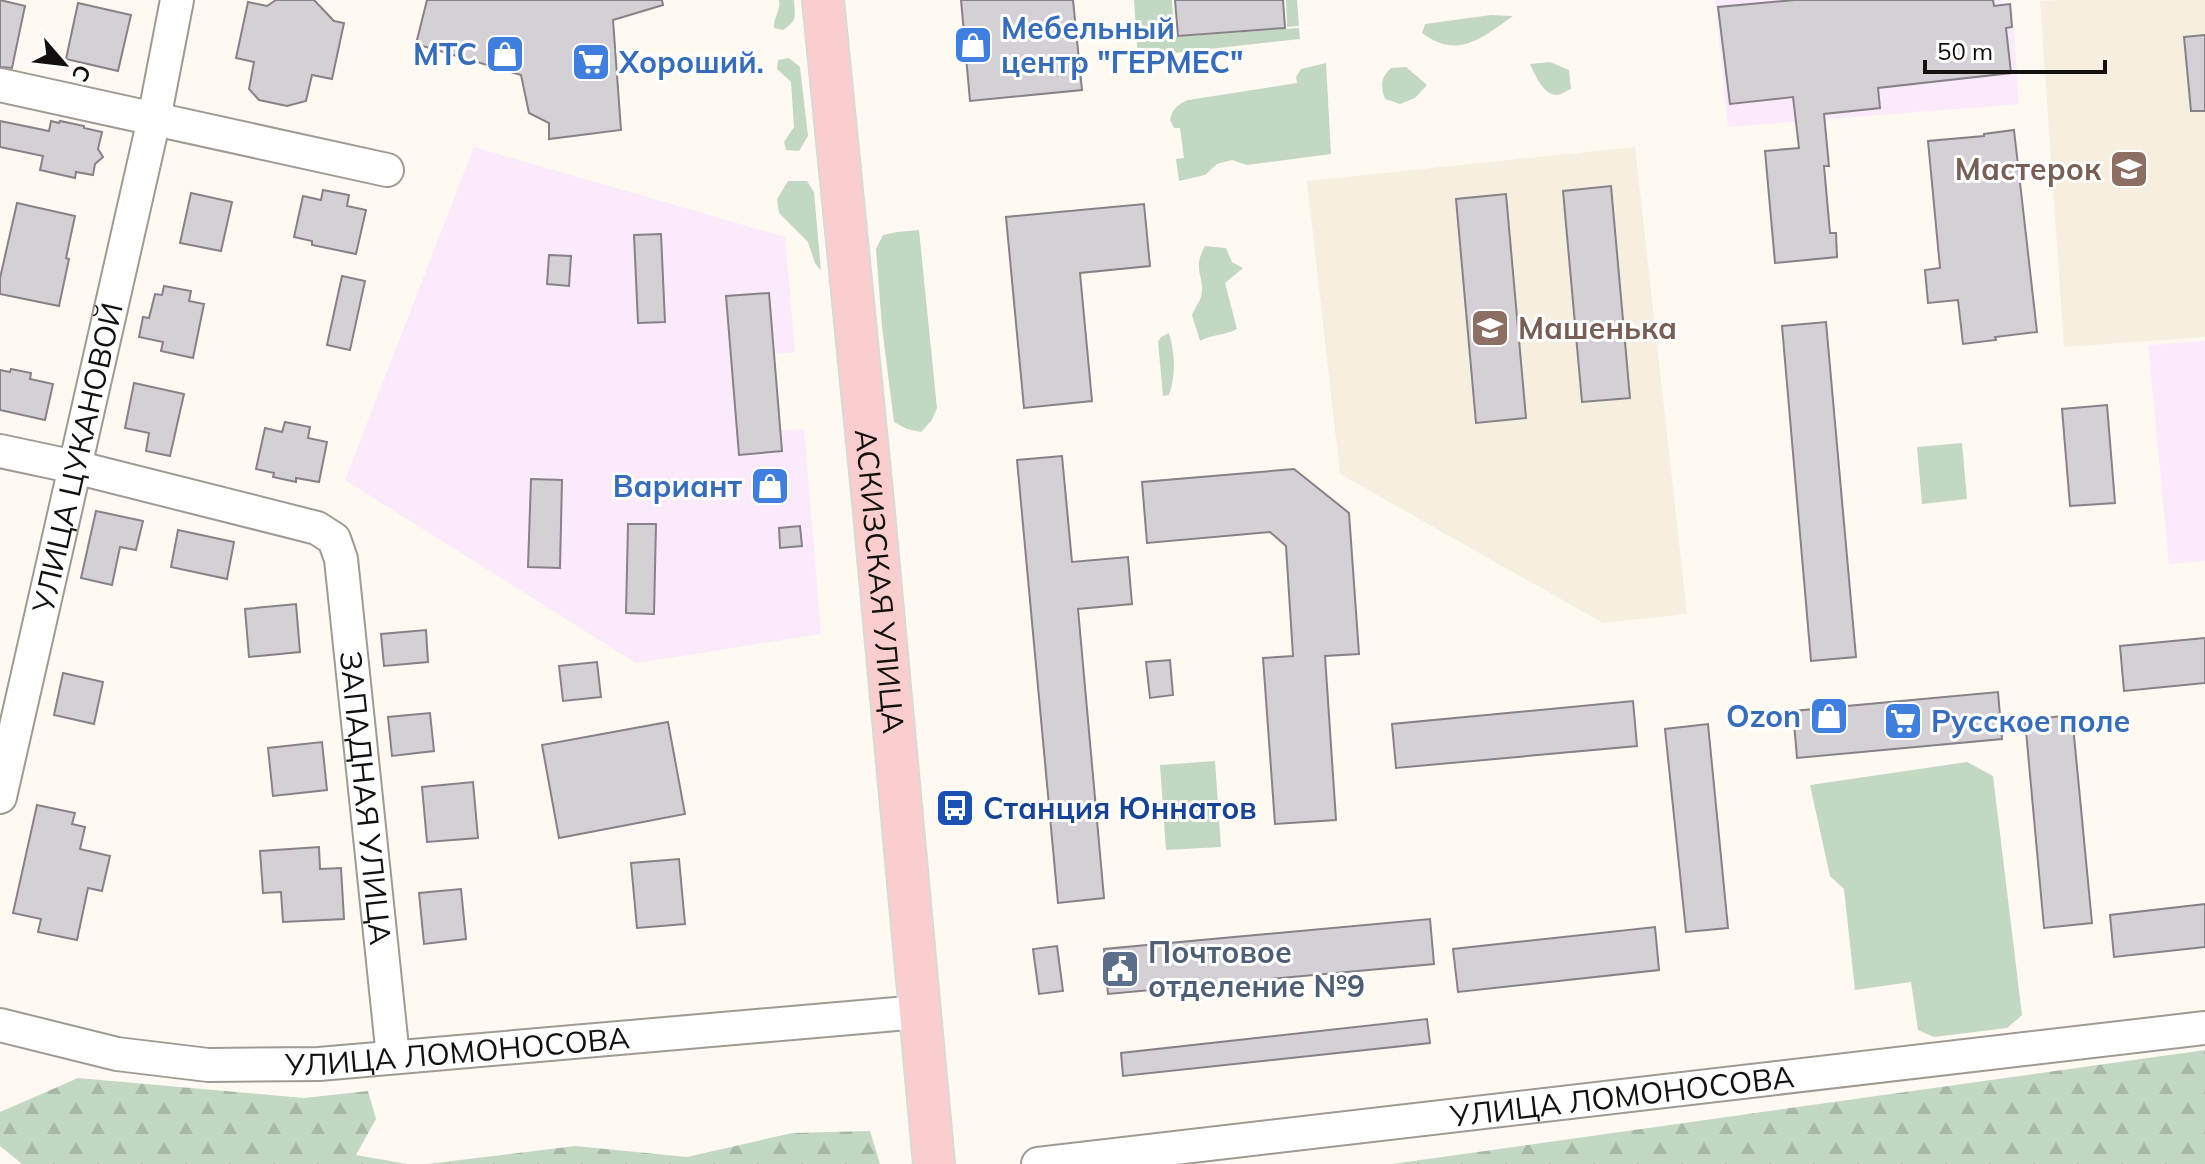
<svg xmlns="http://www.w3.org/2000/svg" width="2205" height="1164" font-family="Mulish,sans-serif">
  <defs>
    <pattern id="forest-firs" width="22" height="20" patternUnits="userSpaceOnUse" patternTransform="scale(2)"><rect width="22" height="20" fill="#c2d8c3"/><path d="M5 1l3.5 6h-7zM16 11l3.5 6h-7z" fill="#a6b8a6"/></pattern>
  </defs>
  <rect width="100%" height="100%" fill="#fff9f1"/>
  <!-- built -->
  <g fill="#f6eedf">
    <polygon points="2059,0 2205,0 2205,337 2064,347 2040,1"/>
    <polygon points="1635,147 1687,614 1603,623 1340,474 1307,181"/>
  </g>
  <!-- industrial -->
  <g fill="#fbeafb">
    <polygon points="1715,0 2002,0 2002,3 2012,3 2019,104 1728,127"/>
    <polygon points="474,147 785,237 795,352 774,354 780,431 804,429 821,634 636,663 345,480"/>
    <polygon points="2205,341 2205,561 2169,564 2148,345"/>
  </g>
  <!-- green -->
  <g fill="#c2d8c3">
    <path d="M779,0H794C795,17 798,20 783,30L774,28C773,17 781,11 779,0Z"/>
    <polygon points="1134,0 1172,0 1174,37 1299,28 1300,39 1138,57"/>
    <polygon points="1286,0 1297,0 1299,26 1287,27"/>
    <path d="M1491,15L1513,16C1482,38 1458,60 1422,33L1425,24Z"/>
    <polygon points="789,58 800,67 808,136 799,151 786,150 784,142 794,127 791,82 777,69 778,60"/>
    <path d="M1550,62L1569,70L1571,89C1568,90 1560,95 1558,95C1543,96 1535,74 1530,64Z"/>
    <path d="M1326,63L1331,154L1247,165L1232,160L1217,164L1205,175L1179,181L1176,159L1184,158L1180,128H1174L1170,120C1172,109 1178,104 1188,100L1297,83L1296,77L1301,69Z"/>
    <path d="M1406,67L1427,85L1415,98L1400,104L1385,99C1380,86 1381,77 1391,68Z"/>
    <polygon points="788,181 807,181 814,192 821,271 815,263 808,242 779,213 777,199"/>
    <polygon points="919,230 937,408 932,420 921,432 907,429 894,422 882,327 876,249 883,235 897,232"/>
    <path d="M1205,246L1226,248L1232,262L1243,268L1225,283L1237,329C1224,336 1212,334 1200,341L1192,315C1194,309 1199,303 1201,297C1206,275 1191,271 1205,246Z"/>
    <path d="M1169,333C1175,353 1176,375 1169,395L1163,396L1158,342L1161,337Z"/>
    <polygon points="1962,443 1967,499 1922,504 1917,447"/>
    <polygon points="1215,761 1221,847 1166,850 1160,765"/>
    <polygon points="1967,762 1993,776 2022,1015 2007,1028 1934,1037 1918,1030 1911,982 1855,990 1844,889 1830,876 1810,785"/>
  </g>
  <!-- forest -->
  <g fill="url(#forest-firs)">
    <polygon points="2205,1050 2205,1164 1392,1164"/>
    <polygon points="78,1078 304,1098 368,1091 376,1119 356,1155 407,1164 22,1164 0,1146 0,1112"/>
    <polygon points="870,1131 880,1164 427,1164 575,1146 687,1157 792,1133"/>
  </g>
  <!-- building -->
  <g fill="#d5cfd6" stroke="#878188" stroke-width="2">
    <polygon points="0,0 25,6 12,68 0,67"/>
    <polygon points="276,0 314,0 334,21 344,23 332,79 312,75 306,101 287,106 259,100 249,89 254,62 236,58 248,2 267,6"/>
    <polygon points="427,0 662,0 663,5 613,20 621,130 549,139 549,123 529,113 521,75 416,44"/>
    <polygon points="961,0 1073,0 1082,90 970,101"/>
    <polygon points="1175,0 1283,0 1285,28 1178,36"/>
    <polygon points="1795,0 1993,0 1994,6 2010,4 2012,27 2006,28 2011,73 1878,88 1880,108 1824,114 1829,166 1824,166 1830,233 1836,233 1837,257 1775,263 1765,151 1799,148 1793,97 1730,104 1718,7"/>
    <polygon points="78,3 131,15 118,71 66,59"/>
    <polygon points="2205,35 2205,111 2191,111 2184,37"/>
    <polygon points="0,121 49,131 51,121 59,123 60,121 84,126 84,128 102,132 98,149 103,157 95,164 93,175 76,172 75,178 40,170 43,156 0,147"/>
    <polygon points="2014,130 2037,332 1995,337 1996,340 1963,344 1958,300 1928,303 1925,270 1940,268 1928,141 1984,136 1984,134"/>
    <polygon points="1611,186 1630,398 1582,402 1563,191"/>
    <polygon points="323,190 349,195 347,206 366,210 356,254 312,245 312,241 294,237 303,196 321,200"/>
    <polygon points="191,193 232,202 221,251 180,243"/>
    <polygon points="1506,194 1526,418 1476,423 1456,199"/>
    <polygon points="17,203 75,216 66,258 69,259 59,306 0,294 0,278"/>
    <polygon points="1144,204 1150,266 1080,273 1092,401 1024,408 1006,217"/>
    <polygon points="661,234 665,322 638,323 634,235"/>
    <polygon points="549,255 571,256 569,286 547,284"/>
    <polygon points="342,276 365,281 350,350 327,345"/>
    <polygon points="164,286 191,291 189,301 204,304 193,358 161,351 163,342 139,337 143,317 149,318 155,294 162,295"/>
    <polygon points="769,293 782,451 739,455 726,296"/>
    <polygon points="1826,322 1856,657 1811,661 1782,326"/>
    <polygon points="11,369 31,373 30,379 53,384 45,420 0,410 0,370 10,372"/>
    <polygon points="134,383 184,394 170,456 146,451 149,433 125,428"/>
    <polygon points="2107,405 2115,503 2070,506 2062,409"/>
    <polygon points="285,422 310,427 308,438 327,442 319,482 296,478 296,482 273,477 274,473 256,469 265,428 282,432"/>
    <polygon points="1062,456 1072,562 1128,557 1132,604 1078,609 1104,898 1058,903 1017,460"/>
    <polygon points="1294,469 1349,513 1359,654 1325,656 1336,820 1275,824 1263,658 1293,656 1286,546 1270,532 1147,543 1142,482"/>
    <polygon points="531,479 562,480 560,568 528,567"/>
    <polygon points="96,511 143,521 136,550 120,547 112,585 81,578"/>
    <polygon points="628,524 656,524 654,614 626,613"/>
    <polygon points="800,526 802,546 780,548 779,528"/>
    <polygon points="178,530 234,542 227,579 171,567"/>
    <polygon points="296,604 300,652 249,657 245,609"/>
    <polygon points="426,630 428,662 384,666 381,634"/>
    <polygon points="2205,638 2205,683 2124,691 2120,646"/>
    <polygon points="1170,660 1173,695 1150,698 1146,662"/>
    <polygon points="597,662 601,697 563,701 559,666"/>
    <polygon points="63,673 103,682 94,724 54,715"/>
    <polygon points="1998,692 2002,739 1797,758 1793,711"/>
    <polygon points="1633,701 1637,746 1396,768 1392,724"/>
    <polygon points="430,713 434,751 392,756 388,717"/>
    <polygon points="2072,715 2092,923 2044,928 2025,720"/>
    <polygon points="668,722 685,814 559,838 542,745"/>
    <polygon points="1708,724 1728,928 1686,932 1665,729"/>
    <polygon points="322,742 327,790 273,796 268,748"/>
    <polygon points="473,782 478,838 427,842 422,787"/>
    <polygon points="37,805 75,813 72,824 85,827 80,849 110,856 102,891 88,888 77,940 38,932 41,919 13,913"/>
    <polygon points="319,847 320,869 341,868 344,919 283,922 281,892 263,893 260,851"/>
    <polygon points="679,859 685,924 637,928 631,863"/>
    <polygon points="461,889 466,939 424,944 419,893"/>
    <polygon points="2205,904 2205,947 2114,957 2110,915"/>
    <polygon points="1430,919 1434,964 1108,994 1104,949"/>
    <polygon points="1655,927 1659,970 1458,992 1453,949"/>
    <polygon points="1057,946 1063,991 1039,994 1033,949"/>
    <polygon points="1427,1019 1430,1043 1123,1076 1121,1053"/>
  </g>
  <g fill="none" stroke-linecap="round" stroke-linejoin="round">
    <!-- minor casing -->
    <g stroke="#9f9a92" stroke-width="36">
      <g id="minor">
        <polyline points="0,85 387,170"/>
        <path id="s1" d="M0,451L75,467L317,528L334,539L341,559L393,1057"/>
        <path id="s2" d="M0,797L154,119L177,0"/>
        <path id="s3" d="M0,1025L117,1054L208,1065L319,1064L919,1012"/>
        <path id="s4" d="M1038,1164L2205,1028"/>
      </g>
    </g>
    <!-- major casing -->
    <g stroke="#d9d9d8" stroke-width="44">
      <g id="major">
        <path id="s5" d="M823,0L873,502L934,1164"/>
      </g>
    </g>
    <!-- minor -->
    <use href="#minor" stroke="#fff" stroke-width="32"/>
    <!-- major -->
    <use href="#major" stroke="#facece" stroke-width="40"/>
  </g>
  <!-- icons -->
  <defs>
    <g id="shop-square" transform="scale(2)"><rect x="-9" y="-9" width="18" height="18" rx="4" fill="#3f7fe0" stroke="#fff"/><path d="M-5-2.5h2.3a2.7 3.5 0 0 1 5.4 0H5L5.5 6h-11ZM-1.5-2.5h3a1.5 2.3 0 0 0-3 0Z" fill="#fff"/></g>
    <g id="supermarket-square" transform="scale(2)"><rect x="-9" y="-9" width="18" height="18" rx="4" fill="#3f7fe0" stroke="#fff"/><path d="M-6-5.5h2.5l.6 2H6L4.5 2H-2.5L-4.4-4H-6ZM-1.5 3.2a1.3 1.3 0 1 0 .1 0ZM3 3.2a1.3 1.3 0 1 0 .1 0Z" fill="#fff"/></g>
    <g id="school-square" transform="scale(2)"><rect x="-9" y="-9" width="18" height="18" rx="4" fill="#8d6e63" stroke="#fff"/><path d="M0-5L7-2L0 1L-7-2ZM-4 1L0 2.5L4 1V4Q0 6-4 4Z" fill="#fff"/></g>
    <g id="bus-square" transform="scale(2)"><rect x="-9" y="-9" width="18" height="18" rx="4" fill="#1a4fb4" stroke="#fff"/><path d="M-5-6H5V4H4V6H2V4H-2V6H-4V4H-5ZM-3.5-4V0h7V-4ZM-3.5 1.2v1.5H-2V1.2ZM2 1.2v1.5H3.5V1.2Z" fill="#fff"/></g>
    <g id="civic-square" transform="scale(2)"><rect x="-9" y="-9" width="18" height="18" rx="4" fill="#5c6f8a" stroke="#fff"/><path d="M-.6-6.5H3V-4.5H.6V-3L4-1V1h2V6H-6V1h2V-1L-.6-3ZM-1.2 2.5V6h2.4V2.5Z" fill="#fff"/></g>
  </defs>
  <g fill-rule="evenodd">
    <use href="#shop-square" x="973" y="45"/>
    <use href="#shop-square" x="505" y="54"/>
    <use href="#supermarket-square" x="591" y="62"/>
    <use href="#school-square" x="2129" y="169"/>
    <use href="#school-square" x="1490" y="328"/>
    <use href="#shop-square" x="770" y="486"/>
    <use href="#shop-square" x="1829" y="716"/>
    <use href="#supermarket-square" x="1903" y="721"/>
    <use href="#bus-square" x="955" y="808"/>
    <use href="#civic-square" x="1120" y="969"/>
  </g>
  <g text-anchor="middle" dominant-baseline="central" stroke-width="6" stroke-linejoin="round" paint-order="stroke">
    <!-- shop labels -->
    <g font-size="30" font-weight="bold" fill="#366cbe" stroke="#fff" text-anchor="start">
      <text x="1001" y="28">Мебельный<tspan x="1001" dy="34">центр "ГЕРМЕС"</tspan></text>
      <text x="477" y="54" text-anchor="end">МТС</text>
      <text x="619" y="62">Хороший.</text>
      <text x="742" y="486" text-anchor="end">Вариант</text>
      <text x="1801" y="716" text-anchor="end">Ozon</text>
      <text x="1931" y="721">Русское поле</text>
    </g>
    <!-- education labels -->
    <g font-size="30" font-weight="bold" fill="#785e54" stroke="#fff" text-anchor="end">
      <text x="2101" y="169">Мастерок</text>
      <text x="1518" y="328" text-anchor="start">Машенька</text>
    </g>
    <!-- street labels -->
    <g font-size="30" fill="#13110e" stroke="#fff">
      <text stroke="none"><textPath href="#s2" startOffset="348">УЛИЦА ЦУКАНОВОЙ</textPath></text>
      <text stroke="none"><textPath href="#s5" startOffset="584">АСКИЗСКАЯ УЛИЦА</textPath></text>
      <text stroke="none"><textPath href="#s1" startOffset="608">ЗАПАДНАЯ УЛИЦА</textPath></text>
      <text stroke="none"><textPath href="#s3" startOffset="462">УЛИЦА ЛОМОНОСОВА</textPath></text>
      <text stroke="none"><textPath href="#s4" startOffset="588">УЛИЦА ЛОМОНОСОВА</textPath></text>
    </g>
    <!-- transit labels -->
    <g font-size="30" font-weight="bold" fill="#164399" stroke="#fff" text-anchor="start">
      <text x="983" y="808">Станция Юннатов</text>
    </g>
    <!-- service labels -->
    <g font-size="30" font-weight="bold" fill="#4e5e75" stroke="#fff" text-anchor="start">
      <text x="1148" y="952">Почтовое<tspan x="1148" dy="34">отделение №9</tspan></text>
    </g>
  </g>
  <!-- north arrow -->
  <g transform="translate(64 64) rotate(118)" stroke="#ffffff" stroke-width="6" paint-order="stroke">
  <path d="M0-6L14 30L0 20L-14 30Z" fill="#13110e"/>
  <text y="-12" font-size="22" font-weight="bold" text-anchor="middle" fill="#13110e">С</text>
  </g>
  <!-- scale -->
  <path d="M1925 60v12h180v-12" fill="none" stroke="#13110e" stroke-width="4"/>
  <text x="1937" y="60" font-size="24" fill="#13110e" stroke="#ffffff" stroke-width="6" paint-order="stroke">50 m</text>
</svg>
